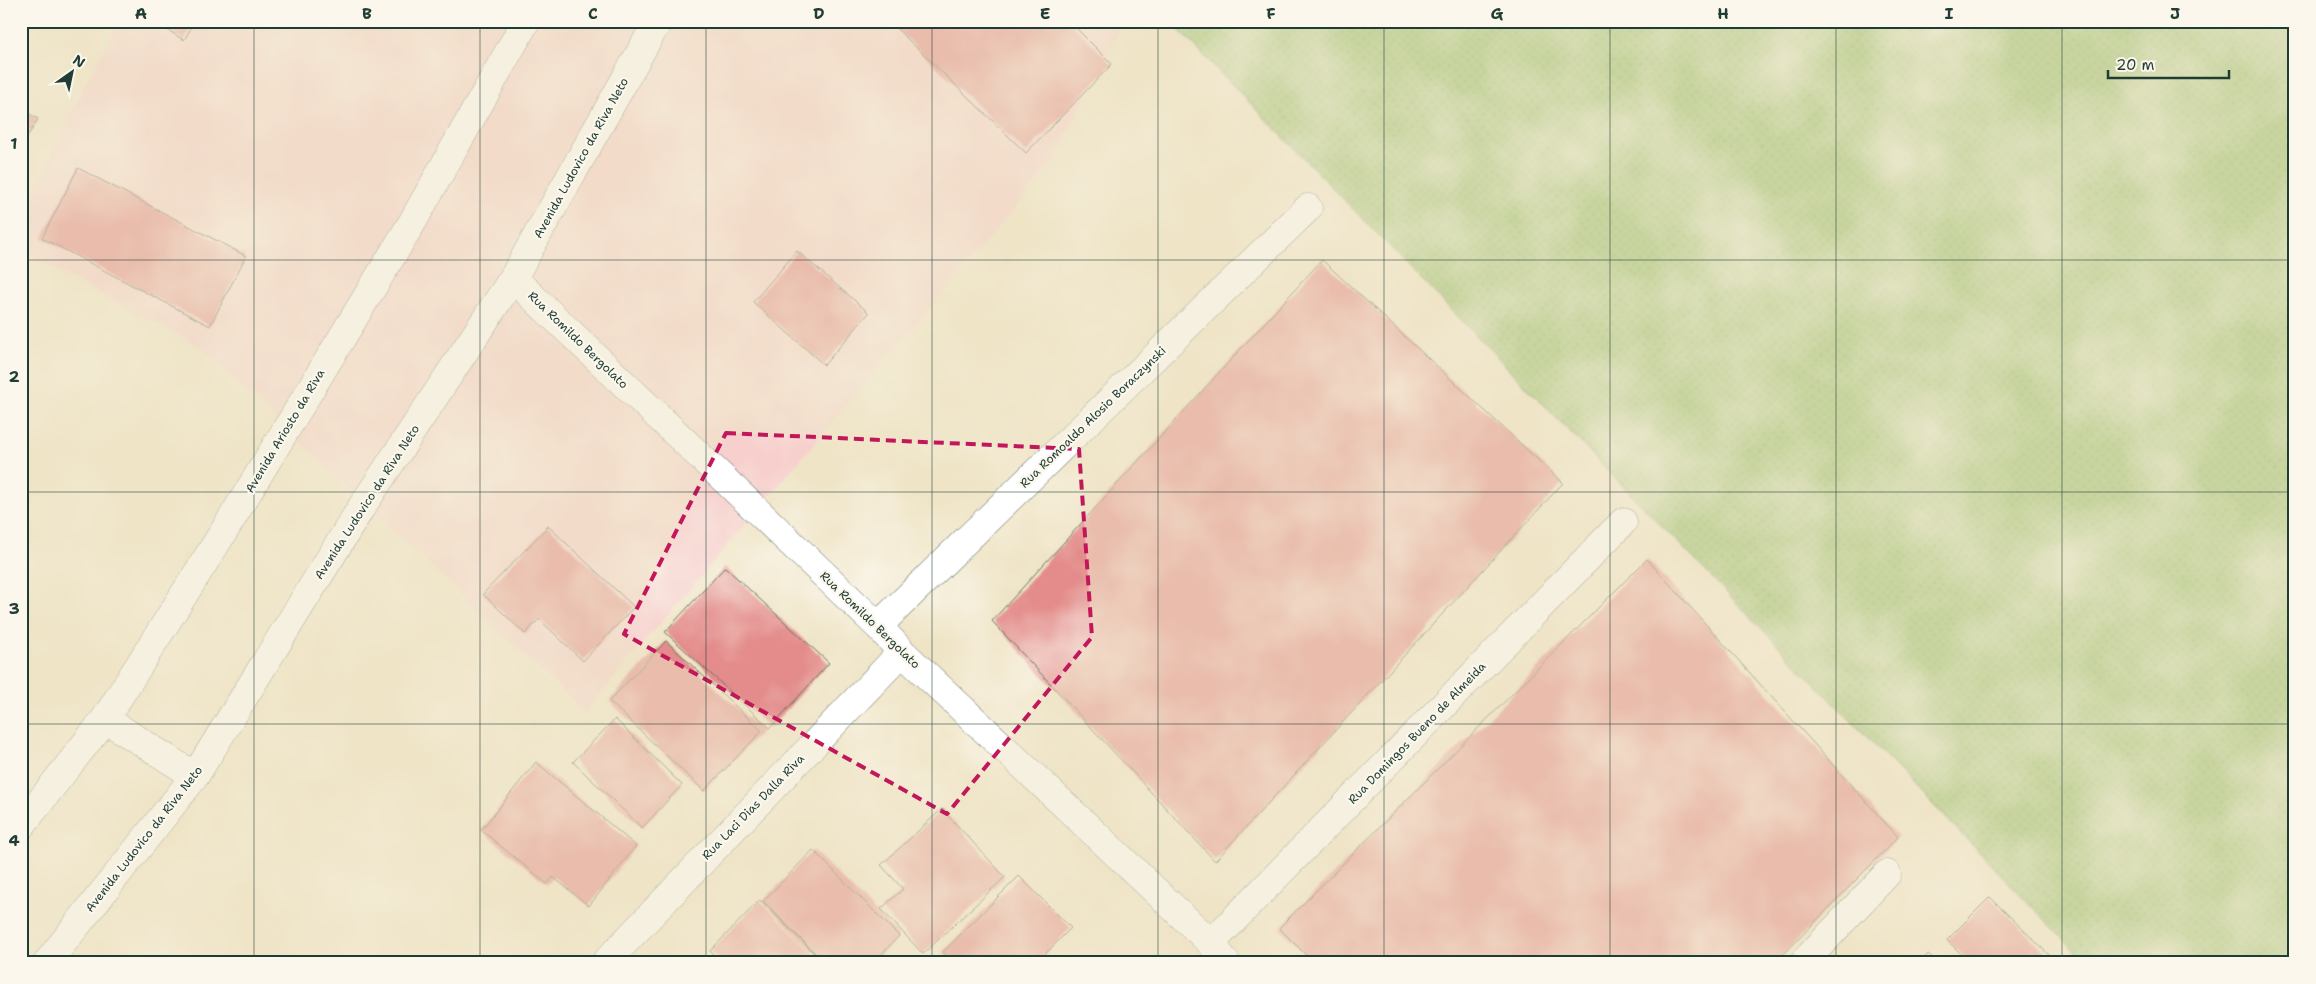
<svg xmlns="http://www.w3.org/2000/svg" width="2316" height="984" font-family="'Shantell Sans',sans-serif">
  <defs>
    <pattern id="grass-dots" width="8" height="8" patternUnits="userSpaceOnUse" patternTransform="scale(1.25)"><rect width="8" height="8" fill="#99c370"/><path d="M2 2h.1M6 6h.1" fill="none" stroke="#7ca05d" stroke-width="1.8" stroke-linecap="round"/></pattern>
  </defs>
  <rect width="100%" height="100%" fill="#fbf7ec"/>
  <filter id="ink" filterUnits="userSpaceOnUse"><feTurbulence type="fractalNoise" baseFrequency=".02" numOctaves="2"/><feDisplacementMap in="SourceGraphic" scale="10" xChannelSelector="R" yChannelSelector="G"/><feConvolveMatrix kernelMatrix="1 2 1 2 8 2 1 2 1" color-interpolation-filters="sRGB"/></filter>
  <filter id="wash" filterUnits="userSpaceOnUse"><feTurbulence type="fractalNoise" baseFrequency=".0096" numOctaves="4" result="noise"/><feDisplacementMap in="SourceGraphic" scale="20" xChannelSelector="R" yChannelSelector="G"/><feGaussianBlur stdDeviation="1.12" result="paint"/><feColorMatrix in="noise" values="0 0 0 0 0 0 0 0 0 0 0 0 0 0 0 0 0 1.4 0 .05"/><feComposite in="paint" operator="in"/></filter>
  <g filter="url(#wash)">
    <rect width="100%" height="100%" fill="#efe4c6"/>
    <!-- built -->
    <polygon fill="#f7d0cd" points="120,21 1124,21 1053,163 585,712 198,345 21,251 21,221 85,84"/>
    <!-- grass -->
    <polygon fill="url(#grass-dots)" stroke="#5c8052" points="1170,21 2295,21 2295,963 2087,963"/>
    <g id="blocks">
      <!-- building -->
      <g fill="#e38c8b">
        <polygon points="153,21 195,21 184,40"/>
        <polygon points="892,21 1069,21 1112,64 1026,153 891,23"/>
        <polygon points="21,109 38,119 22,146 24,147 21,152"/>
        <polygon points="78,168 246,256 210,326 42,238"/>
        <polygon points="797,251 869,313 824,365 753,302"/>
        <polygon points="1322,260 1563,483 1215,861 992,621"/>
        <polygon points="548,526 634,607 583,661 539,619 525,634 483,594"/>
        <polygon points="1647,559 1898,837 1775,963 1314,963 1279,928"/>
        <polygon points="725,567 829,663 770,728 665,632"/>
        <polygon points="666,641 762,731 704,791 609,701"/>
        <polygon points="615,719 682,785 642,828 573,762"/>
        <polygon points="536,762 636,846 589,906 553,877 547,884 481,830"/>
        <polygon points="942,809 1005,877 923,954 881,909 903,889 881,865"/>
        <polygon points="813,850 899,936 873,963 825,963 763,901"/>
        <polygon points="1019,876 1071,928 1036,963 953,963 943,952"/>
        <polygon points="1990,897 2057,963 1970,963 1947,940"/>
        <polygon points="760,900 820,959 816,963 722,963 710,951"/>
        <polygon points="1928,954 1939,963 1921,963"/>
      </g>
    </g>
  </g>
  <g filter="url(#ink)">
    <use href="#blocks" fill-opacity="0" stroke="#687767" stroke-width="1"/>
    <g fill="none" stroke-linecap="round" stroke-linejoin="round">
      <!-- minor casing -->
      <g stroke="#687767" stroke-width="29">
        <g id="minor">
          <polyline points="513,278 878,626 902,652 1211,943 1226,963"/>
          <polyline points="878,626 1308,208"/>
          <polyline points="1211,943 1623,522"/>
          <polyline points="605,963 902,652"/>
          <polyline points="1803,963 1887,874"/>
        </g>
      </g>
      <!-- tertiary casing -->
      <g stroke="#687767" stroke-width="29">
        <g id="tertiary">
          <polyline points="105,719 195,776"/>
          <polyline points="21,826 105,719 226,528 413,221 526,21"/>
          <polyline points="47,963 195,776 361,508 513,278 658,21"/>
        </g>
      </g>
      <!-- minor -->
      <use href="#minor" stroke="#fff" stroke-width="28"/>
      <!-- tertiary -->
      <use href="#tertiary" stroke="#fff" stroke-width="28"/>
    </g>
  </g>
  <!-- marked area -->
  <path d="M0 0H2316V984H0ZM726,433L1079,449L1092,637L947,814L624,634Z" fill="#efe4c6" fill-opacity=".55" fill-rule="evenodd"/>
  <path fill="none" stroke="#c2185b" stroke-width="4" stroke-dasharray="10 6" stroke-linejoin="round" d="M726,433L1079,449L1092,637L947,814L624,634Z"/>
  <!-- grid -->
  <path fill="none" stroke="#1f3d34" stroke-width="1" stroke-opacity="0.55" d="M254,21V963M480,21V963M706,21V963M932,21V963M1158,21V963M1384,21V963M1610,21V963M1836,21V963M2062,21V963M21,260H2295M21,492H2295M21,724H2295"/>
  <g text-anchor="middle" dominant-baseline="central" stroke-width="4.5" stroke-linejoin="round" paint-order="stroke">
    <!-- street labels -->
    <g font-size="12" fill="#1f3d34" stroke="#fbf7ec">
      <text transform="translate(581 158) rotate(-61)">Avenida Ludovico da Riva Neto</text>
      <text transform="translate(578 340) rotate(44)">Rua Romildo Bergolato</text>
      <text transform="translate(1093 417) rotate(-44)">Rua Romoaldo Alosio Boraczynski</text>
      <text transform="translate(285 431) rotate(-59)">Avenida Ariosto da Riva</text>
      <text transform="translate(367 502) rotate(-57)">Avenida Ludovico da Riva Neto</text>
      <text transform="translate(870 620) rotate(44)">Rua Romildo Bergolato</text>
      <text transform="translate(1417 733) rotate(-46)">Rua Domingos Bueno de Almeida</text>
      <text transform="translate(753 807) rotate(-46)">Rua Laci Dias Dalla Riva</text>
      <text transform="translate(144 839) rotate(-52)">Avenida Ludovico da Riva Neto</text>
    </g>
  </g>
  <!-- margin -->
  <rect width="2316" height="984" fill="none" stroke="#fbf7ec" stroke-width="55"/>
  <!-- north arrow -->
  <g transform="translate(72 72) rotate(33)" stroke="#fbf7ec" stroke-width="4" paint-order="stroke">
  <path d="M0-4L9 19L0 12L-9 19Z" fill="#1f3d34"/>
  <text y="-8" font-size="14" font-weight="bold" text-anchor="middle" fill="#1f3d34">N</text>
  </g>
  <!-- scale -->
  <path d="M2108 70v8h121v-8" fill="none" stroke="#1f3d34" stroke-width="2.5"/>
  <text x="2116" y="70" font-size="15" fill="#1f3d34" stroke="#fbf7ec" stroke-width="4" paint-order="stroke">20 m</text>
  <rect x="28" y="28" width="2260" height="928" fill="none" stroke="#1f3d34" stroke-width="2"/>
  <g font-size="16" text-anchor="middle" font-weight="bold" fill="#1f3d34">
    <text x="141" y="19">A</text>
    <text x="367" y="19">B</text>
    <text x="593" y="19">C</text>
    <text x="819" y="19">D</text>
    <text x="1045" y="19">E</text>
    <text x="1271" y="19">F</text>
    <text x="1497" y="19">G</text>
    <text x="1723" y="19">H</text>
    <text x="1949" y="19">I</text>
    <text x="2175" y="19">J</text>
    <text x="14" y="149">1</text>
    <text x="14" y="382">2</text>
    <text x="14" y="614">3</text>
    <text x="14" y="846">4</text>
  </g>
</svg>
